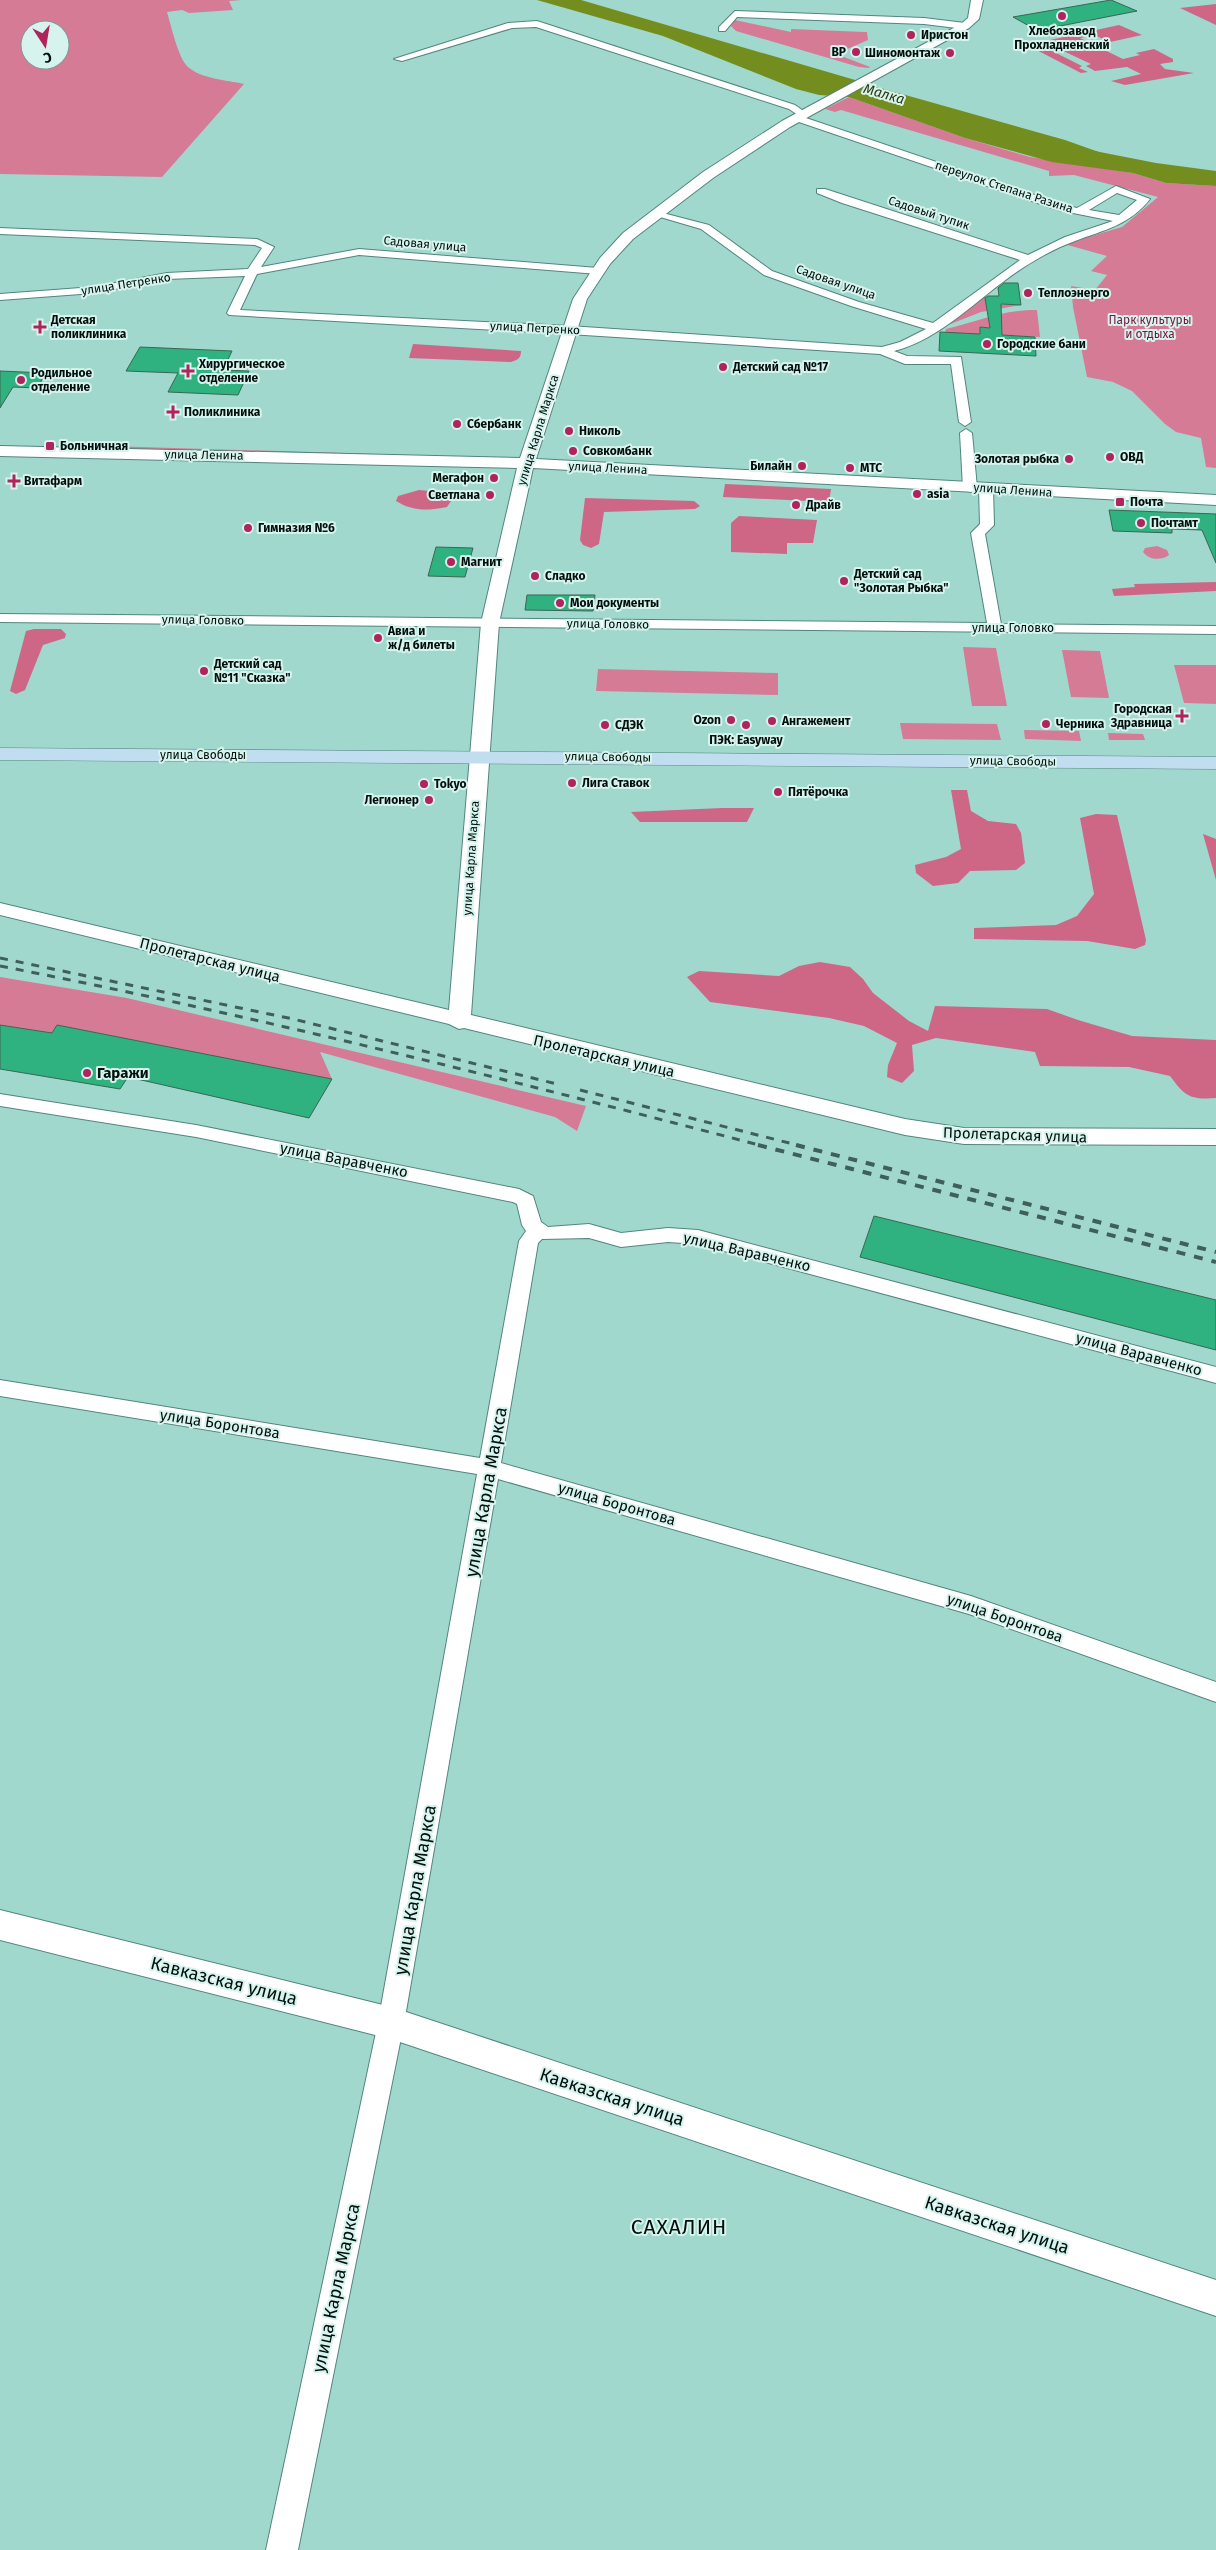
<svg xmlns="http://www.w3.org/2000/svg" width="1216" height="2550" font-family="'Fira Sans',sans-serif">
  <rect width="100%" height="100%" fill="#a0d8ce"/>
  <!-- green -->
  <g fill="#d67b95" fill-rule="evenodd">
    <path d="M0,0H242L229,1L233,10L189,13L182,10L167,12C171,25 178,58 188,67C202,79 226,80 244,84L162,177L0,174ZM30,30H60V60H30Z"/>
    <polygon points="735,20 791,32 791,29 865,32 867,32 868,40 836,54 870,67 869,68 859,67 736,31 731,26"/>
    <polygon points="849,97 965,138 1030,157 1133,173 1166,183 1216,186 1216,468 1206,467 1201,438 1176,432 1165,424 1132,391 1113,382 1087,377 1073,307 1071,286 1095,290 1107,275 1091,271 1107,256 1064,244 1122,227 1158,197 1074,175 1049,176 1049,171 841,110 835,112 825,109"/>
    <polygon points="985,296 987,304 1021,305 981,312 948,325 941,325"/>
    <path d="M1037,310L1040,337L1002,335V328L980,327V334L945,333L946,329C980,321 1001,310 1037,310Z"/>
    <polygon points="75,445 510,458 71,452"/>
    <path d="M1157,546L1167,550L1169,555C1161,561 1149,560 1143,552L1145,548Z"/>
    <polygon points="963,647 996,648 1007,706 972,706"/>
    <polygon points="1062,650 1100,651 1109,698 1071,697"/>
    <polygon points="1174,665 1216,665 1216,704 1184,703"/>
    <polygon points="598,669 778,673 778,695 596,691"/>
    <polygon points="900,723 997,724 1001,740 903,739"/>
    <polygon points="1024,730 1079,731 1081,741 1025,739"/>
    <polygon points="1108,733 1143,734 1145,740 1109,740"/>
    <polygon points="0,977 127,998 586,1106 577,1131 555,1117 320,1052 332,1079 57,1025 52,1033 0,1025"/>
  </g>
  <!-- forest -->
  <g fill="#ce6686">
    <polygon points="1216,4 1216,25 1180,8"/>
    <polygon points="1119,25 1142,35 1110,42 1094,35 1080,38 1123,59 1140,55 1136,53 1154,49 1173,59 1173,62 1160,64 1165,69 1194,73 1125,85 1111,81 1141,74 1127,67 1095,71 1086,66 1091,64 1059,49 1050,50 1082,66 1079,68 1088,72 1081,73 1027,45"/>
    <path d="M413,344L521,351C521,359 517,360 511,362L409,358Z"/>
    <polygon points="725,484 831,489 829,502 723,497"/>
    <path d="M419,490L451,493V501L447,507C428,511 412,511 396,501L398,496Z"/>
    <polygon points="585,498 694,501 700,506 695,509 604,512 599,544 591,548 583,545 580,540"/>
    <polygon points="739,516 817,520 813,543 787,543 787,554 731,552 731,523"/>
    <polygon points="1216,582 1216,591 1114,596 1112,589 1135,587 1134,584"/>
    <polygon points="34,629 61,629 66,634 65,638 43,645 25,690 16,694 10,691 26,631"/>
    <polygon points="951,790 967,790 971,811 988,821 1016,824 1021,833 1025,863 1016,870 970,871 958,883 933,886 916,873 915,865 946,857 961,849"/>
    <polygon points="722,808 754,808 747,822 640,822 631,812"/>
    <polygon points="1096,814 1117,815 1146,940 1145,945 1135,949 1087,941 974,939 974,928 1056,925 1077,916 1094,894 1080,818"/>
    <polygon points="1203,834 1216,839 1216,880"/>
    <path d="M820,962L850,967L863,979L873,993L909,1021L928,1031L935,1006L1047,1009L1078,1020L1132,1036L1216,1040V1098C1189,1100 1185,1096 1170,1076L1129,1067L1040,1066L1035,1052L936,1038L912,1045L914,1071L902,1083L887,1077L888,1065L897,1043L864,1026L829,1018L710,1002L687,977L699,971L779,976L799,966Z"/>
  </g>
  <!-- water -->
  <polygon fill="#738d1e" points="537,0 581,0 862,82 877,92 1059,144 1156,163 1216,171 1216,186 1166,183 1133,173 1052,162 965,138 849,97 819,95 796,89 663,36"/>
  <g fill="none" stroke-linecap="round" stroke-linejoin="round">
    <!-- river -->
    <polygon fill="#738d1e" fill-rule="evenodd" points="831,74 1065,140 1110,156 1113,160 1110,164 1098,164 1053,148 825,83 823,79 825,75"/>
  </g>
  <!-- building -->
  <g fill="#2fb27f" stroke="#3b6652">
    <polygon points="1111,0 1137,11 1055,27 1057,29 1040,32 1013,17"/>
    <polygon points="1004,283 1018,283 1021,305 1001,304 1002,335 1035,337 1036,356 939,351 940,332 980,334 980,327 990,328 985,298 988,296 999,296 998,288"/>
    <polygon points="140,347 232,351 223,370 249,371 238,395 168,392 178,373 126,371"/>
    <polygon points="0,371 46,373 37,388 13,387 0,408"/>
    <polygon points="1109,510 1216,514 1216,563 1202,530 1172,529 1172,533 1113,531"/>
    <polygon points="436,547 473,548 465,577 428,576"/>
    <polygon points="527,595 595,595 593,611 525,610"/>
    <polygon points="0,1025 52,1033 57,1025 332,1079 309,1118 128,1077 120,1089 0,1069"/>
    <polygon points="874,1216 1216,1300 1216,1350 860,1257"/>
  </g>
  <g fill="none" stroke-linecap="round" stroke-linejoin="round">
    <!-- minor casing -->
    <g stroke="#51867d" stroke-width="2">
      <g id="minor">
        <polygon points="735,11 924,18 965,23 970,26 965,29 924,24 737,17 725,31 719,31 719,27"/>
        <path d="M537,21L795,105L809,115L806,118L1064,205L1077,208L1116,186L1150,199C1130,225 1104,230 1075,241C1061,246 1047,253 1034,261C986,288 948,337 894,351L907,356L961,357L971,422L965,426L959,422L951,364H905L880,354L569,334L229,315L227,313L245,276L167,279L94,293L0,300V294L94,287L167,273L248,269L262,248L255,245L0,234V228L257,239L274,247L261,267L359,249L598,268L604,271L598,274L359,255L257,274L240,310L569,326L882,347L900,342L926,329L851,306L764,275L701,229L650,214L655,211L709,225L772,271L859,302L933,323L1020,260L842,203L817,193V189H825L1028,255L1065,237L1113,221L1058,210L793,120V116L798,115L789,109L536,27L512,28L402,61L394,59L508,23ZM1117,193L1137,200L1119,215L1089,210Z"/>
        <polygon points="966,429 972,433 977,488 970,492 963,488 960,433"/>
        <polygon points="986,485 993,489 994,525 985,534 1001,624 1216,626 1216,634 0,622 0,614 987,623 971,533 980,524 979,489"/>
        <polygon points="0,1094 196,1125 519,1189 533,1196 541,1222 548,1227 589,1224 621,1233 668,1228 698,1230 1216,1367 1216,1383 698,1244 668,1242 621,1247 589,1238 542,1239 538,1243 501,1463 971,1596 1216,1682 1216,1702 969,1614 498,1479 404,2023 298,2550 266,2550 378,2023 477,1474 0,1396 0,1380 480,1458 519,1241 526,1231 522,1225 517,1204 513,1202 196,1137 0,1106"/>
      </g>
    </g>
    <!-- tertiary casing -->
    <g stroke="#51867d" stroke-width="2">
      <g id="tertiary">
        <polygon points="971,0 983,0 979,19 969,28 790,127 713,178 633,239 610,264 587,299 536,459 1216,495 1216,505 533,468 499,623 471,1015 905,1119 964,1128 1216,1129 1216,1145 964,1144 905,1135 464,1028 459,1029 449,1024 0,915 0,903 449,1010 481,623 517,468 0,456 0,446 520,458 573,299 600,258 623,233 703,172 782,121 961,24 968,18"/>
        <polygon points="0,1910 391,2007 1216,2280 1216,2316 391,2039 0,1940"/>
      </g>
    </g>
    <!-- secondary casing -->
    <g stroke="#51867d" stroke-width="1">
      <polygon id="secondary" points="0,748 1216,757 1216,769 0,760"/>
    </g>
    <!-- minor -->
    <use href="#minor" fill="#fff" fill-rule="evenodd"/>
    <!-- tertiary -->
    <use href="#tertiary" fill="#fff" fill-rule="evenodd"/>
    <!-- secondary -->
    <use href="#secondary" fill="#c1def1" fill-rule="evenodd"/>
    <!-- rail-far1 -->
    <g stroke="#3f5f59" stroke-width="3" stroke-dasharray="8 8" stroke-linecap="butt">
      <polyline points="0,958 293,1019 561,1085"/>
      <path d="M0,966C257,1016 510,1080 763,1146"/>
      <polyline points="580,1090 801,1146"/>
    </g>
    <!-- rail -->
    <g stroke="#3f5f59" stroke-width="4" stroke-dasharray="9 9" stroke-linecap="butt">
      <polyline points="758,1145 1216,1262"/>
      <polyline points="796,1145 1216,1252"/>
    </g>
  </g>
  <!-- markers -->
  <g fill="#b0235c" stroke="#d7f3ed" stroke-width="2">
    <circle cx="1062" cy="16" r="5"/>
    <circle cx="911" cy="35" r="5"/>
    <circle cx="856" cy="52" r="5"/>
    <circle cx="950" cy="53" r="5"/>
    <circle cx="1028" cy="293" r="5"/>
    <path d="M37.5 319.5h5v5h5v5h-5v5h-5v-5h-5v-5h5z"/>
    <circle cx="987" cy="344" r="5"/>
    <circle cx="723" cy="367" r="5"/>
    <path d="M185.5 363.5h5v5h5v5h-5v5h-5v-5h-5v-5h5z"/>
    <circle cx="21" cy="380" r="5"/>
    <path d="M170.5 404.5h5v5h5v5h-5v5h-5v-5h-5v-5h5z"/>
    <circle cx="457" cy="424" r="5"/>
    <circle cx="569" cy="431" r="5"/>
    <rect x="45" y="441" width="10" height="10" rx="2.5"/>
    <circle cx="573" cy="451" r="5"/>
    <circle cx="1110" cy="457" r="5"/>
    <circle cx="1069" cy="459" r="5"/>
    <circle cx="802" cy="466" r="5"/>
    <circle cx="850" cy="468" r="5"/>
    <circle cx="494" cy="478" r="5"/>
    <path d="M11.5 473.5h5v5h5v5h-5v5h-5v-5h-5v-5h5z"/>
    <circle cx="917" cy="494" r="5"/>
    <circle cx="490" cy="495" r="5"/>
    <rect x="1115" y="497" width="10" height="10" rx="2.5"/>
    <circle cx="796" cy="505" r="5"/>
    <circle cx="1141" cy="523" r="5"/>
    <circle cx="248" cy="528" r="5"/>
    <circle cx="451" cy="562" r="5"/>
    <circle cx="535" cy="576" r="5"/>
    <circle cx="844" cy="581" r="5"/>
    <circle cx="560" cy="603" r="5"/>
    <circle cx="378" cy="638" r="5"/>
    <circle cx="204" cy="671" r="5"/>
    <path d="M1179.5 708.5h5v5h5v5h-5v5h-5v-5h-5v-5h5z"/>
    <circle cx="731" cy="720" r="5"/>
    <circle cx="772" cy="721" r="5"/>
    <circle cx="1046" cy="724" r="5"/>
    <circle cx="605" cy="725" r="5"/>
    <circle cx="746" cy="725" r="5"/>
    <circle cx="572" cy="783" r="5"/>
    <circle cx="424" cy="784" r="5"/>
    <circle cx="778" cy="792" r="5"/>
    <circle cx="429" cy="800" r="5"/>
    <circle cx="87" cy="1073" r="5"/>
  </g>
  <g text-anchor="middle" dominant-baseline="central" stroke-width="4" stroke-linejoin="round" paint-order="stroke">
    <!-- far-poi labels -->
    <g font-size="12" font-weight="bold" fill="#00100d" stroke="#d7f3ed" text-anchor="start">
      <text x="1062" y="31" text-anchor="middle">Хлебозавод<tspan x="1062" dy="14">Прохладненский</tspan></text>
      <text x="921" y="35">Иристон</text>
      <text x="846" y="52" text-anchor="end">BP</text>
      <text x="940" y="53" text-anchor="end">Шиномонтаж</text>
      <text x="1038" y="293">Теплоэнерго</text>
      <text x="51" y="320">Детская<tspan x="51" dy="14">поликлиника</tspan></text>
      <text x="997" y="344">Городские бани</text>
      <text x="199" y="364">Хирургическое<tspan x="199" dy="14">отделение</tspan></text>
      <text x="733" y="367">Детский сад №17</text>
      <text x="31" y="373">Родильное<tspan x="31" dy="14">отделение</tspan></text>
      <text x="184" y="412">Поликлиника</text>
      <text x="467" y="424">Сбербанк</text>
      <text x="579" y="431">Николь</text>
      <text x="60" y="446">Больничная</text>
      <text x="583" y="451">Совкомбанк</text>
      <text x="1120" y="457">ОВД</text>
      <text x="1059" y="459" text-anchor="end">Золотая рыбка</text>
      <text x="792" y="466" text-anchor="end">Билайн</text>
      <text x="860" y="468">МТС</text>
      <text x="484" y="478" text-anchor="end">Мегафон</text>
      <text x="24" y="481">Витафарм</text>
      <text x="927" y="494">asia</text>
      <text x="480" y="495" text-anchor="end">Светлана</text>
      <text x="1130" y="502">Почта</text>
      <text x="806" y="505">Драйв</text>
      <text x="1151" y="523">Почтамт</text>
      <text x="258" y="528">Гимназия №6</text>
      <text x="461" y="562">Магнит</text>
      <text x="854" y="574">Детский сад<tspan x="854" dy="14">"Золотая Рыбка"</tspan></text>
      <text x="545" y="576">Сладко</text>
      <text x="570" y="603">Мои документы</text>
      <text x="388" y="631">Авиа и<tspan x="388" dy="14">ж/д билеты</tspan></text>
      <text x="214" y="664">Детский сад<tspan x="214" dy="14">№11 "Сказка"</tspan></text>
      <text x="1172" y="709" text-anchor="end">Городская<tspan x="1172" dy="14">Здравница</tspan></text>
      <text x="721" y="720" text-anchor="end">Ozon</text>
      <text x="782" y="721">Ангажемент</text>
      <text x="1056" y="724">Черника</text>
      <text x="615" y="725">СДЭК</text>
      <text x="746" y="740" text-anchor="middle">ПЭК: Easyway</text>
      <text x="582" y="783">Лига Ставок</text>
      <text x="434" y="784">Tokyo</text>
      <text x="788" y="792">Пятёрочка</text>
      <text x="419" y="800" text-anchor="end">Легионер</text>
    </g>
    <!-- far-street labels -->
    <g font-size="12" fill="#00100d" stroke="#d7f3ed">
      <text transform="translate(1004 187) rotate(18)">переулок Степана Разина</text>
      <text transform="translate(929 213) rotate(18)">Садовый тупик</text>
      <text transform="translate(425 244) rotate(5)">Садовая улица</text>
      <text transform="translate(836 282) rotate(19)">Садовая улица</text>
      <text transform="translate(126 284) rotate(-9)">улица Петренко</text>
      <text transform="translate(535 328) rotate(3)">улица Петренко</text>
      <text transform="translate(538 430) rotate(-73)">улица Карла Маркса</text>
      <text transform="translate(204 455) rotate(1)">улица Ленина</text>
      <text transform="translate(608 468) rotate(3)">улица Ленина</text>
      <text transform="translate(1013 490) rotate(4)">улица Ленина</text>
      <text transform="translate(203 620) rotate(1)">улица Головко</text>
      <text transform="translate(608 624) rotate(1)">улица Головко</text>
      <text x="1013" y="628">улица Головко</text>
      <text x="203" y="755">улица Свободы</text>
      <text transform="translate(608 757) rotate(1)">улица Свободы</text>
      <text transform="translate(1013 761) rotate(1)">улица Свободы</text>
      <text transform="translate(471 858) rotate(-86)">улица Карла Маркса</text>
    </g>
    <!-- far-park labels -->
    <g font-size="12" fill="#77183d" stroke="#d7f3ed">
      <text x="1150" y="320">Парк культуры<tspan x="1150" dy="14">и отдыха</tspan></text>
    </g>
    <!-- far-water labels -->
    <g font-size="14" font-style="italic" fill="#2d380d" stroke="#d7f3ed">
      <text transform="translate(884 94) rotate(16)">Малка</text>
    </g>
    <!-- street labels -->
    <g font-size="15" fill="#00100d" stroke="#d7f3ed">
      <text transform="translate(210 960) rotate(14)">Пролетарская улица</text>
      <text transform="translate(604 1056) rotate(13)">Пролетарская улица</text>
      <text transform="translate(1015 1135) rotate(2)">Пролетарская улица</text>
      <text transform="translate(344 1160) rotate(11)">улица Варавченко</text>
      <text transform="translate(747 1252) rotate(13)">улица Варавченко</text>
      <text transform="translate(1139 1354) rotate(15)">улица Варавченко</text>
      <text transform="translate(220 1424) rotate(9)">улица Боронтова</text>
      <text transform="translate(617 1504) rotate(16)">улица Боронтова</text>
      <text transform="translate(1005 1618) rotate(19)">улица Боронтова</text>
    </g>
    <!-- poi labels -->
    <g font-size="15" font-weight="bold" fill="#00100d" stroke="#d7f3ed" text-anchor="start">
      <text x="97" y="1073">Гаражи</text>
    </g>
    <!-- near-street labels -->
    <g font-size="18" fill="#00100d" stroke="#d7f3ed">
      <text transform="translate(486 1492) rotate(-80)">улица Карла Маркса</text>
      <text transform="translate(415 1890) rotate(-80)">улица Карла Маркса</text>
      <text transform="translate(224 1981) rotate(14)">Кавказская улица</text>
      <text transform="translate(612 2097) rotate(18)">Кавказская улица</text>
      <text transform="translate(997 2225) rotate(18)">Кавказская улица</text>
      <text transform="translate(336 2288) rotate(-78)">улица Карла Маркса</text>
    </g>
    <!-- near-quarter labels -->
    <g font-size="21" letter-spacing="1" fill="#00100d" stroke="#d7f3ed">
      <text x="679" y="2227">САХАЛИН</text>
    </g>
  </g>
  <!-- north arrow -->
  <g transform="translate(45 45) rotate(168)"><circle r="24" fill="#d7f3ed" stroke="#819893"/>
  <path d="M0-4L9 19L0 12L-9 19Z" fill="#b0235c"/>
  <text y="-8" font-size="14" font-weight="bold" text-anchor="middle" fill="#00100d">С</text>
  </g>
</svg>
